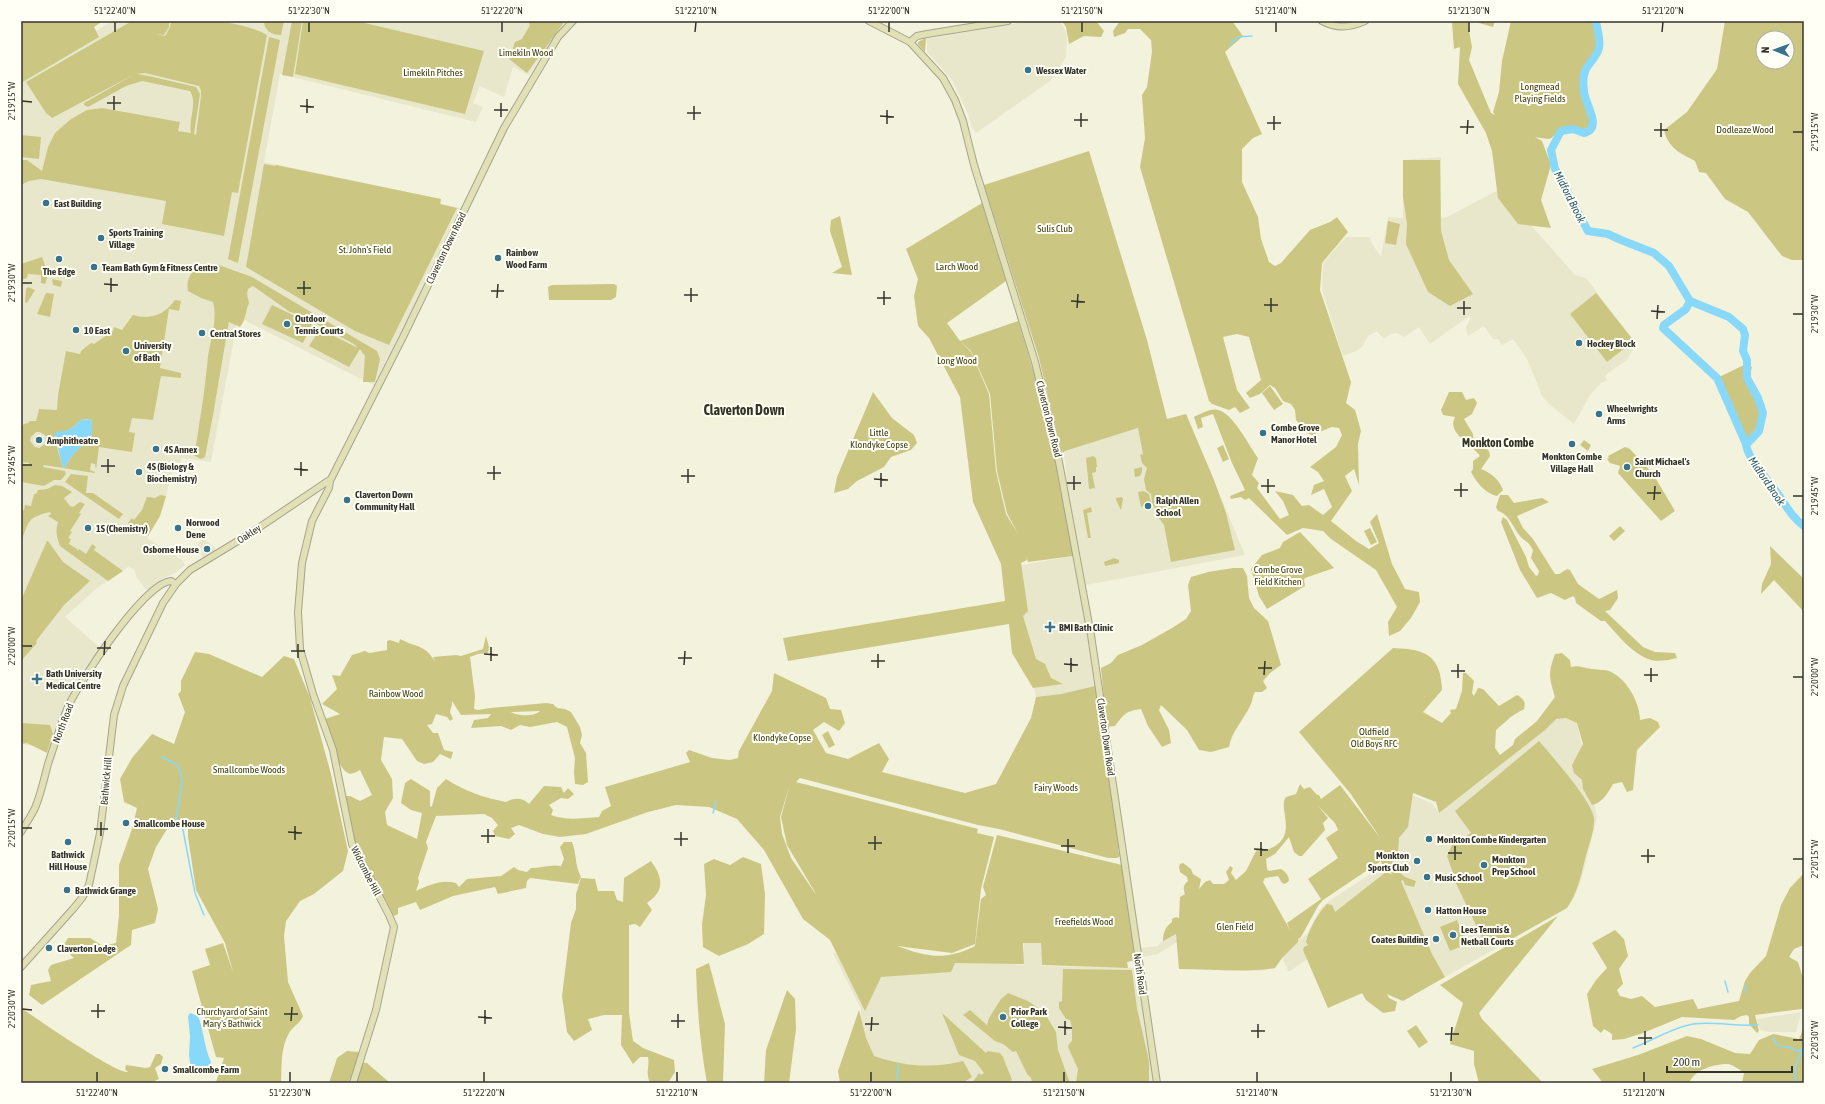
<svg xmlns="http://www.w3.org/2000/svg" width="1825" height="1104" font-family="'Asap Condensed',sans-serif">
  <rect width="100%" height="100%" fill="#f3f2dd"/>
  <!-- built -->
  <g fill="#e8e7cb">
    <polygon points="112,21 567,21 529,75 513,67 504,97 480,86 473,103 483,107 476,122 280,74 264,162 441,199 441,204 461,208 410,315 373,385 238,317 211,462 182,458 180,463 177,462 176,468 173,467 163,508 147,538 182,560 185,565 175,573 162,579 147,591 137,578 134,569 128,567 97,588 65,617 100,648 74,688 61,713 49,748 21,744 21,62 92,22 96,31"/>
    <polygon points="1029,21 1060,21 1066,32 1067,41 1066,57 1050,81 976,133 972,128 968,114 952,80 927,52 927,39"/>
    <polygon points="1441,157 1441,218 1447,217 1506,186 1531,225 1575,275 1586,278 1636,344 1627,360 1608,373 1605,376 1607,380 1600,384 1590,395 1574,424 1550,405 1542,396 1527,359 1513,339 1502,345 1498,339 1493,339 1484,326 1468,336 1466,327 1471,318 1469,316 1430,344 1419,327 1404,337 1397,333 1390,334 1384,339 1377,331 1368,336 1362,347 1356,351 1343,356 1322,290 1323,263 1346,237 1370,237 1371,242 1381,257 1388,217 1403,218 1403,160"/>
    <polygon points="1186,414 1245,555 1086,585 1067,485 1065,465 1066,462 1062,454 1065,451 1138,428"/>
    <polygon points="204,538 216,550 204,558 197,550 199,547 197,544"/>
    <polygon points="1073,556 1084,612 1095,686 1061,694 1036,697 1010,567"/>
    <polygon points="1566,716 1576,722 1579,732 1597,817 1582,877 1574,898 1567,908 1403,1001 1373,989 1328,1008 1307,959 1289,972 1282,958 1275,968 1258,971 1246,969 1179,969 1177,942 1158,954 1142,957 1140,948 1158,946 1212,884 1224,884 1232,879 1242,884 1262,880 1291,934 1298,939 1302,938 1307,934 1321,908 1329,901 1378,869 1390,860 1395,854 1412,795 1433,804 1439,813 1558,717"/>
    <polygon points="1024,943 1041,943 1042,966 1137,968 1153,1067 1154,1083 966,1083 859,1059 861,1009 833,953 1024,965"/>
    <polygon points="1801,1012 1796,1032 1769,1032 1760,1030 1757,1019"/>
  </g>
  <!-- green -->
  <g fill="#cbc783" fill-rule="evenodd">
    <polygon points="21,21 103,21 94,27 99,37 21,83"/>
    <path d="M132,21H169V27L164,35L156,34L165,36L170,27L171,21C204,21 238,19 267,35L238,193L232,192L224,236L162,224L166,201L41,179L29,181L21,185V160H27L42,171L48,147L55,133L71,119L87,110L102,108L180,122L178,131L191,133C188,120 198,103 190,91L142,81L126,86L88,107L84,105V103L133,75L52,118L46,113L26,82ZM145,73L199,86L201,91V96L196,135L194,134L200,94L196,87L149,76L137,74Z"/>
    <path d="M264,21H284L281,35C272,35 264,31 264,21Z"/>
    <polygon points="292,21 302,21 293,77 282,75"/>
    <polygon points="303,21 356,21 484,51 465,114 295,74"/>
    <polygon points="528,21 565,21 527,73 509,59 515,42 522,39 530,25"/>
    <polygon points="1062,21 1096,21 1104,31 1101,37 1084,36 1069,44 1066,27"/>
    <path d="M1120,21H1232L1243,36L1225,52L1262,134L1253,138L1242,149V182L1258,217L1261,239L1269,262L1275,266L1281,263L1310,230L1330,222L1337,217L1348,232L1322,263L1320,290L1351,382L1346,403L1355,410L1361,431L1358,444L1359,485L1354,469L1345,476L1352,491L1331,521L1356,541L1369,549L1379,543L1370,522L1377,514L1392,564L1405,589L1419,592L1420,602L1411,618L1400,631L1389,636L1388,622L1397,607L1376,570L1331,539L1323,531L1303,528L1287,535L1249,498L1245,500L1241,497L1231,499L1230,496L1245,490L1232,463L1213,414L1201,418L1203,427L1198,429L1194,417C1201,414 1210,408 1218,410C1232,412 1250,447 1258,458L1252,475L1259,483L1257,488L1280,519L1289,515L1283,501L1275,491L1293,495L1302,506L1309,505L1323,515L1332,507L1324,489L1311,495L1314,485L1324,481L1318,472L1310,467L1336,447L1342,435L1339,428L1332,427L1312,435L1307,433L1296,420L1295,410L1291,404L1283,401L1275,388L1270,385L1260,394L1250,398L1246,393L1261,380L1249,337L1237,334L1223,337L1237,390L1250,408L1240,413L1235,407L1229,410L1212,404L1209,401L1140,167L1145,138L1142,95L1147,87L1152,52L1151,40L1140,29H1128L1125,33L1114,37L1113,31Z"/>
    <path d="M1456,21H1469L1468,25L1472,47L1469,60L1491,113L1495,115L1493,112L1499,92L1502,61L1511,21H1595L1600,47C1585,69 1577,77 1586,105C1588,112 1592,119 1590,127L1581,130L1576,127L1561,128C1549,141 1553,140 1535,137L1542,141L1551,165L1541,200L1551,228L1518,224L1498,198L1492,151L1486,133L1458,84L1460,47L1454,49L1452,23Z"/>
    <polygon points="1472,21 1495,21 1493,27"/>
    <path d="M1725,21H1804V260H1792L1782,256L1748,212L1725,199L1706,173L1699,172L1695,161C1680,153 1668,148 1664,130L1687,112L1717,69ZM1763,38H1787V62H1763Z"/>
    <polygon points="269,37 280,40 238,263 228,259"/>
    <polygon points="926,38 925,52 918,44 918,42"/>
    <polygon points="21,135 41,137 39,159 21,157"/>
    <polygon points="1089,151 1147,340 1167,419 1186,414 1214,480 1226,513 1235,550 1171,562 1164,525 1158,517 1152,502 1151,494 1146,490 1144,479 1147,468 1142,463 1140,455 1143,454 1138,428 1065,451 1061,454 1039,358 984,185"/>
    <polygon points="1403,160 1440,160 1441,231 1449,260 1473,294 1450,306 1428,292 1406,244 1407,224 1403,197"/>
    <polygon points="264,164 275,166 276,165 441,199 440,204 457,208 389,345 355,331 246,267"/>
    <path d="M982,203L1006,281L947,323L960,341L971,352L989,394L996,471L1006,514L1018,534L1007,513L997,471L990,394L971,351L960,341L1018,321C1043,397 1059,474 1073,552V556L1028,562L1026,555L1027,560L1021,563L1028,611L1023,616L1036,659L1045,664L1051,678L1063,684L1033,688L1012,653L1009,624L788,661L783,638L1005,601L1001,564L973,502L960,397L929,338L918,326L914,296L918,279L906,249Z"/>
    <polygon points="840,216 852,275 832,273 842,267 830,231 831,220"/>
    <polygon points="1388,221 1400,224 1396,245 1385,243"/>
    <path d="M42,257C45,265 50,276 45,284L41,283V275L28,274L27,278L21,280V264Z"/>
    <path d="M207,264H216L252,277L377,351L380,359L375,382H363L365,356L360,349L349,367L309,346L320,329L358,348L354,344L298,314L290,312L253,286L248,289L247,294L249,303C245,312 246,320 240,327L229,322L228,327L213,415L205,457L201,459L193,455C198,441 198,427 201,413C204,394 206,376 208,357C210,340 218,320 213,302L201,298L188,291C185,277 194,267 207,264Z"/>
    <polygon points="52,279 62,281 61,287 53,285"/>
    <polygon points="614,284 617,286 616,297 611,300 549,300 548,287 552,285"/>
    <polygon points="28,287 35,290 27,303 25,302 26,289"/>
    <polygon points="46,293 54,294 50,317 37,314"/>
    <polygon points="1596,293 1634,341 1607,362 1570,314"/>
    <path d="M175,300L181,301L179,311L169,309L160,368L181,373V378L161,376L153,420L132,418L129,432L135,433L132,452L99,447L96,470L95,464L91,463L90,470L95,472L94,473L44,465L43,467L65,471L66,474L61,480H54L44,486L21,482V463L29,465V463L21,462V425L28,423L30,421H36L39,409L57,410L58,395L66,351L80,354L81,351L91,343L94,344L113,331L114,327L122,330L133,315C151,320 164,315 175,300ZM87,419H91L92,425L91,438L73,454L65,467L63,468L55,440L56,437L54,436L69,430L81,420ZM36,432H40L46,436L45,444L39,448L35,447L30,441L31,437Z"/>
    <polygon points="272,305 312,324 303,343 262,324"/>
    <polygon points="1742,366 1752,367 1750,376 1765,406 1763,421 1746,444 1717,378"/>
    <polygon points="1270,386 1283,404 1274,410 1262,393"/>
    <polygon points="873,392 892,418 914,435 917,443 911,450 891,457 884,467 857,481 848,489 834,493 837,477"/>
    <path d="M1449,392H1462L1466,400L1474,398L1477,403L1472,414L1464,419L1473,434V437L1489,451L1490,456L1481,469C1491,473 1499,479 1503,490L1497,496C1486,494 1476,482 1471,472L1473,469V461L1480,456C1473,445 1446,433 1455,417L1443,415L1441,410Z"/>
    <polygon points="1584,440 1591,445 1588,451 1580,445"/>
    <polygon points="1223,445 1229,459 1223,462 1217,448"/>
    <polygon points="1625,447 1630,449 1653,474 1675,511 1661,521 1618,473 1620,466 1610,463 1607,459 1609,458 1608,456"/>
    <polygon points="1093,456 1096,458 1097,467 1096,467 1096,472 1092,473 1095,488 1089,489 1086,458"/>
    <polygon points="1142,467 1142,472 1140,476 1135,477 1134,469"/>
    <polygon points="71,474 88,476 86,493 93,493 123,514 119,519 65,482"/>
    <path d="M55,485L62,486L72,492L64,498L70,506L73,507L80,502L85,504L79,513L81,514L70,531L72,532L68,538L71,539L69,544L77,549V551L79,549L86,554L92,544L96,547L94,550L123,571L108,581L60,546C57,536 55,533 58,522L48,516L51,514L50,512C25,518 30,522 21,541V511L24,510L25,505L31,506L34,494H36L38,490L47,489Z"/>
    <polygon points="1144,491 1149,494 1151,503 1141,507 1138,492"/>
    <polygon points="160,495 166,496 160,516 148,536 128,525 128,523 132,518 134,520 142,510 147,497 155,498"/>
    <path d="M1500,495H1508L1514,503L1542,498L1549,502L1517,516L1523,528L1533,539L1555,574H1559L1567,569L1570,570L1578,584L1599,599L1617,590L1618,598L1610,610L1605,611L1643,647L1655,652L1675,653L1677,658C1669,660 1659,662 1651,660C1632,654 1618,635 1605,621H1601L1576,603L1575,598L1573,596L1565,600L1551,593L1537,598L1520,570L1501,522L1503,517L1507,520L1526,557L1529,567L1536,576L1538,575L1539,571L1531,558L1533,550C1528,542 1529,544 1523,539C1513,530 1511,515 1498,511L1496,507Z"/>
    <polygon points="1122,497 1123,499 1121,510 1116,500 1116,498"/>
    <polygon points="1091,507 1092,512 1087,513 1091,538 1088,538 1083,510"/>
    <polygon points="1620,526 1625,531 1614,541 1609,536"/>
    <polygon points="1370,528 1377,542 1371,545 1364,531"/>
    <polygon points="1300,532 1334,568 1305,578 1304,580 1305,586 1267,609 1259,596 1251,569 1262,555 1280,548 1283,542"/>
    <polygon points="47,541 48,541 63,562 90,581 64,605 36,641 37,643 21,661 21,600"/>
    <polygon points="1770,546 1804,579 1804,612 1774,580 1761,594 1762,584 1771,564"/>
    <polygon points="1114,558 1119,560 1119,563 1105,566 1104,562"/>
    <path d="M1233,568H1243L1247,576L1249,598L1254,608L1268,621L1281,665L1270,673L1263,681L1267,688L1262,692H1255C1252,696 1253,700 1251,704C1244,720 1232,730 1229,747L1211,752L1199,750L1187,730L1161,705L1159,710L1169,730L1171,743L1162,747L1148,726L1141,709C1126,711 1124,714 1115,726L1107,727L1101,668L1111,663L1118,655L1142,645L1172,628L1186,619L1191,611L1188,585L1191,577L1208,572Z"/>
    <path d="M486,636L489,647L488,653L478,654L470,657L475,696L474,709L478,710L490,708L546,703L553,704L557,708L565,709L571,712L580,727L582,735L580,743L586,753L588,782L583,785L575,784L574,772L575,758L567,727L557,722L530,727L520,725L511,730L501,726L471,728L474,720L488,718L491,714L461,715L452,701V704L450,712L453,719L450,721L447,717L436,714L432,724L427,725L433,733H438L444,750L453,752L451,759L440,754L433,762L424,764L417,761L402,739L384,737L381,760L392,779L393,798L385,812L387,825L417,839L422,813L411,810L401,803L405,783L411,779L430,791V807L432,806L437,788L446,779C464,791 485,798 506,802C514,798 522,797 529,804L544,786L561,787L564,793L568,788L574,794L568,799L561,798L549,805L553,810L551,815C566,821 583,818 599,817L602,811L611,806L605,787L690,762L686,753L689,750L712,758L730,760L738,758L739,751L772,691L774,673L826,698L830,709L841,710L845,723L839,731L824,722L813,730L826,753L848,759L879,743L889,759L882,772L965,793L996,784L1031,718L1036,697L1061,694L1095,686L1119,847L1118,850L1120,856L1117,858H1108L999,829L978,825L800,778L796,782L978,829L977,833L994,837L981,889L975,944L952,953L897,946C927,957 945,961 975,946L981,899L986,895L983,887L997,835L1122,865L1136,960L1127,962L1128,968L1042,965L1041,943H1023L1024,964L955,963L951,972L881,977L865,1011L830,940L803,919L764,850L737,819L709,807L676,805L648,812L586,834L560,837L543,834L519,825L511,828L515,834L509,839L495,836L493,831L498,825L492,818L484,814L436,816L426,842L428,848L418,878L419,882L416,891C428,885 443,879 456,883L459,887L467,879L501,876L514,867L518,870L527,872L531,868C542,868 551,864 561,866L564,859L560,847L564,842H572C577,854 574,863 581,877L578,884L530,878L527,881L526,888L498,894L495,887L453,896L420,910L416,902L398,908V914L394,916L353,842L343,796H350L360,801L372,795L360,770C356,772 352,775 348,773C335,766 329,733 325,719L340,714L322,704L337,689L332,675L340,676L352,655L365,651L369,653L387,650V641L390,640L399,643L400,639C417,648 425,644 436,663L433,657L456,655L461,656L483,649ZM540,711C534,717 517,716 511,712ZM790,784L781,817L787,845L816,894L841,917L815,893L791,858L782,834L780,817Z"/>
    <path d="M1393,648C1414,649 1434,650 1440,674C1441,680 1442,685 1442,690L1423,712L1442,723L1451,713L1450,710L1456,709L1462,691L1463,673H1466L1474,681L1472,693L1474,696L1478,688L1483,689L1499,706L1517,695C1524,699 1526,702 1524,709L1512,716L1496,730L1495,748L1500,755L1513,745L1515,739L1537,721L1555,697C1549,677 1548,673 1555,654L1562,653L1570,660L1571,667C1579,665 1583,668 1592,669C1599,670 1607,669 1613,673C1628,681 1640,704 1640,720L1650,718L1658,722L1660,727L1637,750L1633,790L1627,792L1622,782L1613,784C1608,793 1602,803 1592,805L1583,789L1582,780L1574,773L1572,765L1583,744L1577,723L1566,718L1556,719L1545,730L1439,813L1436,802L1413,793L1408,827L1399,838L1398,854L1395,857L1391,865L1405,877L1416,881L1414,887L1405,885L1403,880L1401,881L1432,954L1445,977L1403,1001L1387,994L1389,998L1397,1002L1395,1011L1383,1013L1366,1000L1362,993L1328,1008L1303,950L1304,947L1308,945L1306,942C1309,929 1318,913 1327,904L1332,905L1336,914L1335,912L1386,872L1393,875L1389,870L1383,869L1381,861L1323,900L1318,906L1301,937L1298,939V942L1282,958L1275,968C1246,973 1210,969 1179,969L1176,934L1163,941C1163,933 1165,927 1172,922V919L1176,917L1179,918L1180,897L1185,894C1183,888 1183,885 1188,881L1187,877L1180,872L1179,867L1180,864L1183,863L1191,869L1193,874L1201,879L1199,889L1205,882L1210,880L1213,884H1224L1229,880L1226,872L1230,866L1233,868L1231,873L1236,880L1246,871L1257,849C1261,848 1265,851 1269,849C1300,837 1277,808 1286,797L1296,794L1300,784L1304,789L1310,787L1317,795H1319L1321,799L1340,785L1381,839L1350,793L1299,732ZM1318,806L1335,823L1338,830L1326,838L1338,858L1308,879L1321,899L1287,923L1290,930L1263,882L1265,878L1278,876L1282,883L1285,884L1289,881C1289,876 1286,872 1281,869L1269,871L1267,869L1266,859L1275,854L1289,837L1294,852L1299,856H1302L1325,830L1323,823L1328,818Z"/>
    <path d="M195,652L209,654L262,677L284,656L294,659L310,698L331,774L348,851L343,871L314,894L300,901L286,921L284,936L288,982L303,1016C300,1024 292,1027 289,1033C280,1049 282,1066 281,1083L216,1082L224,1058L216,1057L192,971L210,965L205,949L223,943L233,972L225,943L196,890L188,837V819L172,821L156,847L148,869L158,909L155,923L132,930L131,945L42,1005L29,995L31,985L51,981L48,970L51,965L74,958L62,947L68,938H90L103,946L116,943L119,915V865L132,829L137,808L124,802L120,779L132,758L152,734L174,744L185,712L178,694L181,691V681Z"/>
    <polygon points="21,723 50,725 53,734 47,753 27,743 21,744"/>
    <polygon points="828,731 835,745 829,748 822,735"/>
    <path d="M1539,741C1551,755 1592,801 1594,818C1595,831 1588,847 1585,859C1581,876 1577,894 1567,908L1501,945L1485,944L1452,875L1453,873L1447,856L1452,845L1471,833L1455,811Z"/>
    <polygon points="743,857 761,864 765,894 764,934 748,944 719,956 703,947 702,925 706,895 704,864 714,859 730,865"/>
    <path d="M651,861C663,877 665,891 647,903L652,910L640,927L635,924L629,925V1013L633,1041L643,1048L674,1060L675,1072L668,1083H650C645,1070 650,1068 648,1057H640L633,1064L621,1045L622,1015H604L588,1019L592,1030L574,1041L567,1032L562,996L571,923L576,909V894L581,878L595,879L598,891H614L617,900L623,902L624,878Z"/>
    <polygon points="1804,873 1804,945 1794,949 1789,957 1798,962 1803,978 1804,1007 1802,1009 1755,1015 1759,1031 1757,1033 1749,1024 1749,1017 1747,1015 1741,1016 1734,1020 1682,1017 1643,1033 1624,1039 1612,1040 1612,1034 1604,1029 1601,1033 1593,1026 1587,994 1596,980 1607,968 1592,943 1615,930 1624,939 1628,956 1619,969 1623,984 1617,990 1620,996 1631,999 1642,996 1655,1007 1693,999 1698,1009 1739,1001 1745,981 1750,973 1766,956 1781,905 1790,888"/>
    <polygon points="1558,916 1479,1013 1482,1019 1543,1083 1479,1083 1474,1064 1474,1051 1450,1044 1463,1003 1440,985"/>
    <polygon points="1457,920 1467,944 1450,951 1440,927"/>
    <path d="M709,963L725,1024L723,1083H707C700,1045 697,1007 696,969Z"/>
    <polygon points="1063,969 1132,970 1137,1008 1149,1061 1149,1083 1076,1083 1078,1069 1068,1047 1069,1044 1072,1041 1072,1028 1070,1020 1066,1019 1059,1008 1059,1002 1062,1001"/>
    <polygon points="787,990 795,999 796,1029 789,1083 764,1083 766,1050"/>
    <polygon points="1008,993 1028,1001 1044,1012 1056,1032 1058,1050 1070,1083 1032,1083 1031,1078 1027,1074 1016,1051 1013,1052 1003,1044 995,1041 963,1015 970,1010 987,1025 989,1018 1001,999"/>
    <path d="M21,1008C36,1018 116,1074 128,1072L125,1069L126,1065L146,1068L150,1067L156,1054H160L163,1057L161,1064L155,1068L159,1079L150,1083H21Z"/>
    <path d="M859,1010L866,1038L874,1056C903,1066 932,1069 963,1061L972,1077L964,1082L966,1083H840L838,1071Z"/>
    <polygon points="942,1013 986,1053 988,1051 1000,1053 1003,1057 1012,1080 1008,1083 972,1083 979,1073 981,1075 984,1073 975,1061 959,1055"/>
    <polygon points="1416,1025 1428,1042 1419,1048 1407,1031"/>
    <path d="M1804,1027V1083H1742L1744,1073C1740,1070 1732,1064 1727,1064C1714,1064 1694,1070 1689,1083H1603L1592,1069L1638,1055L1687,1036L1701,1039L1735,1053L1750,1054L1759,1040L1773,1034L1799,1039Z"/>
    <polygon points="347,1051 359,1052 358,1062 367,1063 390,1083 329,1083 337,1058"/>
  </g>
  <!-- water -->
  <g fill="#88d8f9">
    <path d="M91,419C96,443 84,441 72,456C69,459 68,463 65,467L63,468L58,448L54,440L56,437L54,435L56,432L69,430L81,420Z"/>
    <path d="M190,1013L198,1016C204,1031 204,1047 211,1062L209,1068L202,1070L193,1068L190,1063L189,1055L190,1036L188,1016Z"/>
  </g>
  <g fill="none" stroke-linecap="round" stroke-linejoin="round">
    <!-- stream -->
    <g stroke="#88d8f9" stroke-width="1.5">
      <polyline points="1229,45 1238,37 1252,36"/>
      <polyline points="162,757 176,764 180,769 182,783 176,818 183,830 195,893 204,915"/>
      <polyline points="713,813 716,802"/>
      <polyline points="1725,981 1728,992"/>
      <polyline points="1745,985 1746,992"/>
      <polyline points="1772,1038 1779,1046 1788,1047 1798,1051 1802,1049 1795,1068 1795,1083"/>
      <path d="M1633,1048C1651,1041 1674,1027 1693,1024C1715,1021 1737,1027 1758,1025"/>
      <polyline points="897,1083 898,1065"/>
    </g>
    <!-- river -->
    <g stroke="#88d8f9" stroke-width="8">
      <path d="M1596,21C1597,29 1601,40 1599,48C1597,56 1590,62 1586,69C1583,75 1583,84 1584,91C1584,103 1604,128 1584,133L1573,129L1561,131L1551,150L1555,169L1563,181L1571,200L1588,231L1608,234L1621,240L1654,253L1669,266L1690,301L1729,317L1743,329L1745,335L1743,351L1747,360V378L1758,398L1763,413L1759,431L1746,445C1750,462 1765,476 1775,490C1785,503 1790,516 1804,526"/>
      <polyline points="1690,301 1686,309 1664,325 1663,328 1717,378 1746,444"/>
    </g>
    <!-- secondary casing -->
    <g stroke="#a4a490" stroke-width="8">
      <g id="secondary">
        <polyline points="869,21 910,42 943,78 955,100 963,121 974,165 1035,362 1059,462 1091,635 1157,1083"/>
        <path d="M1322,21C1336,29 1350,28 1365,21"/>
        <polyline points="910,42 917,36 927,34 1008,21"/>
        <polyline points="330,481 329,488 312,521 302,563 298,612 300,649 313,694 333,750 352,844 389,915 394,927 376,1010 353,1083"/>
        <path d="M21,832C26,824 31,816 35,808C41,794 44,779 48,764C54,746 60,727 67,709C78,683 144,583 171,581L176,584"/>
        <polyline points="21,967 73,909 82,898 89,885 100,833 114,715 123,686 163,603 176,584 190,570 251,533 331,479 404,335 504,128 558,37 573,21"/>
      </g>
    </g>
    <!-- secondary -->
    <use href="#secondary" stroke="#e2e0b5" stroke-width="6"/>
  </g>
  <!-- ticks -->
  <path fill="none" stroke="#35342c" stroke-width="1.5" d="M115,32V22M309,32V22M502,32V22M695,32L696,22M889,32V22M1082,32V22M1276,32V22M1469,32V22M1662,32L1663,22M22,101L32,102M107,103H121M300,106L314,107M114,110V96M494,110H508M307,113V99M687,113H701M880,116L894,117M501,117V103M694,120V106M1074,120H1088M1267,123H1281M887,124V110M1081,127V113M1460,127H1474M1274,130V116M1654,130H1668M1793,132H1803M1467,134L1468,120M1661,137V123M22,283H32M104,284L118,285M297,288H311M491,291H504M111,292V278M304,295V281M684,295H698M497,298L498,284M877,298H891M1071,301L1085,302M691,302V288M884,305V291M1264,305H1278M1077,308L1078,294M1457,308H1471M1651,311L1665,312M1271,312V298M1793,314H1803M1464,315V301M1657,319L1658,305M22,465H32M101,466H115M294,469L308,470M108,473V459M487,473H501M301,476V462M681,476H695M874,479L888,480M494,480V466M688,483V469M1067,483H1081M1261,486H1275M881,487V473M1074,490V476M1454,490H1468M1268,493V479M1647,493H1661M1793,496H1803M1461,497V483M1654,500L1655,486M22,646H32M97,648H111M291,651H305M484,654L498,655M104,655L105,641M298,658V644M678,658H692M491,661V647M871,661H885M1064,664L1078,665M684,665L685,651M878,668V654M1258,668H1272M1451,671H1465M1071,672V658M1264,675L1265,661M1644,675H1658M1793,677H1803M1458,678V664M1651,682V668M22,828H32M94,829H108M288,832L302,833M101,836V822M481,836H495M674,839H688M295,840V826M488,843V829M868,843H882M681,846V832M1061,846H1075M1254,849L1268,850M875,850V836M1068,853V839M1448,853H1462M1261,856V842M1641,856H1655M1793,859H1803M1455,860V846M1648,863V849M22,1009L32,1010M91,1011H105M284,1014H298M478,1017L492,1018M98,1018V1004M291,1021L292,1007M671,1021H685M485,1024V1010M865,1024H879M1058,1027L1072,1028M678,1028V1014M871,1031L872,1017M1251,1031H1265M1445,1034H1459M1065,1035V1021M1258,1038V1024M1638,1038H1652M1793,1040H1803M1451,1041L1452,1027M1645,1045V1031M97,1082V1072M290,1082V1072M484,1082V1072M677,1082V1072M871,1082V1072M1064,1082V1072M1257,1082V1072M1451,1082V1072M1644,1082V1072"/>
  <!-- markers -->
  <g fill="#37738a" stroke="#fffff6" stroke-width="1.5">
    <circle cx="1028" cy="70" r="4"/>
    <circle cx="46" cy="203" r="4"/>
    <circle cx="101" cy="238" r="4"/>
    <circle cx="498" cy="258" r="4"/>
    <circle cx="59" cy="259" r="4"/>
    <circle cx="94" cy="267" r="4"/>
    <circle cx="287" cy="324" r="4"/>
    <circle cx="76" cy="330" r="4"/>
    <circle cx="202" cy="333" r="4"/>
    <circle cx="1579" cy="343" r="4"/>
    <circle cx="126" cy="351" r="4"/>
    <circle cx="1599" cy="414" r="4"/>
    <circle cx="1263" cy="433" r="4"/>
    <circle cx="39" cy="440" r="4"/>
    <circle cx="1572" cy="444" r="4"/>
    <circle cx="156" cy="449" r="4"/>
    <circle cx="1627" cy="467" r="4"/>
    <circle cx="139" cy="472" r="4"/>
    <circle cx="347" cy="500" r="4"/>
    <circle cx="1148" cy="506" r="4"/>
    <circle cx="88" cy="528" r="4"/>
    <circle cx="178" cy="528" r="4"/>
    <circle cx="207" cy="549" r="4"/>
    <path d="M1048 621h4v4h4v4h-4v4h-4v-4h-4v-4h4z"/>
    <path d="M35 673h4v4h4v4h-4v4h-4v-4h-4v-4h4z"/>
    <circle cx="126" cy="823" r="4"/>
    <circle cx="1429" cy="839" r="4"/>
    <circle cx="68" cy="842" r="4"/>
    <circle cx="1417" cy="861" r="4"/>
    <circle cx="1484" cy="865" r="4"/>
    <circle cx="1427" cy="877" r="4"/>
    <circle cx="67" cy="890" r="4"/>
    <circle cx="1428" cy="910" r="4"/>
    <circle cx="1453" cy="935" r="4"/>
    <circle cx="1436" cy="939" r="4"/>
    <circle cx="49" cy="948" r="4"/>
    <circle cx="1003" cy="1017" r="4"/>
    <circle cx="165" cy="1069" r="4"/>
  </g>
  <g text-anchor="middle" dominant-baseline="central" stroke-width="4" stroke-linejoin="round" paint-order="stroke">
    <!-- park labels -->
    <g font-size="10" fill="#3c3a12" stroke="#fffff6">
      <text x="526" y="52">Limekiln Wood</text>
      <text x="433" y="72">Limekiln Pitches</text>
      <text x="1540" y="86">Longmead<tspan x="1540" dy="12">Playing Fields</tspan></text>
      <text x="1745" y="129">Dodleaze Wood</text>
      <text x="1055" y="228">Sulis Club</text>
      <text x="365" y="249">St. John's Field</text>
      <text x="957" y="266">Larch Wood</text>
      <text x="957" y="360">Long Wood</text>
      <text x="879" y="432">Little<tspan x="879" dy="12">Klondyke Copse</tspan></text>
      <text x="1278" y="569">Combe Grove<tspan x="1278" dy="12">Field Kitchen</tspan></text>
      <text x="396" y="693">Rainbow Wood</text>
      <text x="1374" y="731">Oldfield<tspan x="1374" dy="12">Old Boys RFC</tspan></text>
      <text x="782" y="737">Klondyke Copse</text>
      <text x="249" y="769">Smallcombe Woods</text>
      <text x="1056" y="787">Fairy Woods</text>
      <text x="1084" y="921">Freefields Wood</text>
      <text x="1235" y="926">Glen Field</text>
      <text x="232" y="1011">Churchyard of Saint<tspan x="232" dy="12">Mary's Bathwick</tspan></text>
    </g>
    <!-- poi labels -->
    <g font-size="10" font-weight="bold" fill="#35342c" stroke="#fffff6" text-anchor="start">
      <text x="1036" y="70">Wessex Water</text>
      <text x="54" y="203">East Building</text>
      <text x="109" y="232">Sports Training<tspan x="109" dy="12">Village</tspan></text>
      <text x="506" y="252">Rainbow<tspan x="506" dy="12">Wood Farm</tspan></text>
      <text x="102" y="267">Team Bath Gym &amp; Fitness Centre</text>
      <text x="59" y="271" text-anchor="middle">The Edge</text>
      <text x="295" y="318">Outdoor<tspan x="295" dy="12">Tennis Courts</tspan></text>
      <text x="84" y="330">10 East</text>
      <text x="210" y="333">Central Stores</text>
      <text x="1587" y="343">Hockey Block</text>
      <text x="134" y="345">University<tspan x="134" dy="12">of Bath</tspan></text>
      <text x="1607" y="408">Wheelwrights<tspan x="1607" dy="12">Arms</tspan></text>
      <text x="1271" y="427">Combe Grove<tspan x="1271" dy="12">Manor Hotel</tspan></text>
      <text x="47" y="440">Amphitheatre</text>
      <text x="164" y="449">4S Annex</text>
      <text x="1572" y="456" text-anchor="middle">Monkton Combe<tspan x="1572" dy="12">Village Hall</tspan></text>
      <text x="1635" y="461">Saint Michael's<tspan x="1635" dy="12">Church</tspan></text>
      <text x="147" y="466">4S (Biology &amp;<tspan x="147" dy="12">Biochemistry)</tspan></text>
      <text x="355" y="494">Claverton Down<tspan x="355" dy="12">Community Hall</tspan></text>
      <text x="1156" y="500">Ralph Allen<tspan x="1156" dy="12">School</tspan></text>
      <text x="186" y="522">Norwood<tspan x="186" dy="12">Dene</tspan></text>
      <text x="96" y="528">1S (Chemistry)</text>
      <text x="199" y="549" text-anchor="end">Osborne House</text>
      <text x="1059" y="627">BMI Bath Clinic</text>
      <text x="46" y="673">Bath University<tspan x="46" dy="12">Medical Centre</tspan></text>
      <text x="134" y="823">Smallcombe House</text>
      <text x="1437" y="839">Monkton Combe Kindergarten</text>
      <text x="68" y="854" text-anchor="middle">Bathwick<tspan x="68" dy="12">Hill House</tspan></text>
      <text x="1409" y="855" text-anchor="end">Monkton<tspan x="1409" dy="12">Sports Club</tspan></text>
      <text x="1492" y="859">Monkton<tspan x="1492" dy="12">Prep School</tspan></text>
      <text x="1435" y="877">Music School</text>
      <text x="75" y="890">Bathwick Grange</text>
      <text x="1436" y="910">Hatton House</text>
      <text x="1461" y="929">Lees Tennis &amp;<tspan x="1461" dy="12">Netball Courts</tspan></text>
      <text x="1428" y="939" text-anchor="end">Coates Building</text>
      <text x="57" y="948">Claverton Lodge</text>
      <text x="1011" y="1011">Prior Park<tspan x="1011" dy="12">College</tspan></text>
      <text x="173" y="1069">Smallcombe Farm</text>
    </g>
    <!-- street labels -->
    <g font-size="10" fill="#35342c" stroke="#fffff6">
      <text transform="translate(446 248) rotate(-64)">Claverton Down Road</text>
      <text transform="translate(1049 419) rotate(76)">Claverton Down Road</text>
      <text transform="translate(249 534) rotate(-33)">Oakley</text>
      <text transform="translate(63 723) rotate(-69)">North Road</text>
      <text transform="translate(1106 737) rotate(82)">Claverton Down Road</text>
      <text transform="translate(106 781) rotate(-85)">Bathwick Hill</text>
      <text transform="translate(366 871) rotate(63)">Widcombe Hill</text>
      <text transform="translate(1140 974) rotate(82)">North Road</text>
    </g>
    <!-- water labels -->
    <g font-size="11" font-style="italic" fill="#2a5769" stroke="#fffff6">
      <text transform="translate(1570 197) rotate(63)">Midford Brook</text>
      <text transform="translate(1767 481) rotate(56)">Midford Brook</text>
    </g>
    <!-- quarter labels -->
    <g font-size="12" font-weight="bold" fill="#353424" stroke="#fffff6">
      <text x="1498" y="443">Monkton Combe</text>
    </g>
    <!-- district labels -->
    <g font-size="14" font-weight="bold" fill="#353424" stroke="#fffff6">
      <text x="744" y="410">Claverton Down</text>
    </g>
  </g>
  <!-- border -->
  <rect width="1825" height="1104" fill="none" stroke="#fffff6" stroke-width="44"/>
  <!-- north arrow -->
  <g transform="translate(1775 50) rotate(271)"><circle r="19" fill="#fffff6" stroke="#aeaea5"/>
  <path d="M0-3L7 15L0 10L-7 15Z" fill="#37738a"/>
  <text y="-6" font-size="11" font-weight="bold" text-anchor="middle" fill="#35342c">N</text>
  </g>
  <!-- scale -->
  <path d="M1667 1066v6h125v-6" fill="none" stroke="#35342c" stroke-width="2"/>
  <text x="1673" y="1066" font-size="12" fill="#35342c" stroke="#fffff6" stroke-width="3" paint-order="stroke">200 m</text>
  <rect x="22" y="22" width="1781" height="1060" fill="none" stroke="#35342c" stroke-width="1.5"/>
  <g font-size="10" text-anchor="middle" fill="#35342c">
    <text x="115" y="14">51°22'40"N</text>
    <text x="309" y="14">51°22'30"N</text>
    <text x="502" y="14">51°22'20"N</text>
    <text x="696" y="14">51°22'10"N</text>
    <text x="889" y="14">51°22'00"N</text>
    <text x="1082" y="14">51°21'50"N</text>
    <text x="1276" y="14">51°21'40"N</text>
    <text x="1469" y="14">51°21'30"N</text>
    <text x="1663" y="14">51°21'20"N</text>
    <text transform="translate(11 101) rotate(-90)" y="4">2°19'15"W</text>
    <text transform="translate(1814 132) rotate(-90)" y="4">2°19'15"W</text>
    <text transform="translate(11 283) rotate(-90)" y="4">2°19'30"W</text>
    <text transform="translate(1814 314) rotate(-90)" y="4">2°19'30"W</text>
    <text transform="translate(11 465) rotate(-90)" y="4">2°19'45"W</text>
    <text transform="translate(1814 496) rotate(-90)" y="4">2°19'45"W</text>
    <text transform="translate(11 646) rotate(-90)" y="4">2°20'00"W</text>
    <text transform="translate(1814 677) rotate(-90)" y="4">2°20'00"W</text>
    <text transform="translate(11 828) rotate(-90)" y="4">2°20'15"W</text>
    <text transform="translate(1814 859) rotate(-90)" y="4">2°20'15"W</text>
    <text transform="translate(11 1009) rotate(-90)" y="4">2°20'30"W</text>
    <text transform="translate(1814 1040) rotate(-90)" y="4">2°20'30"W</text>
    <text x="97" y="1096">51°22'40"N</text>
    <text x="290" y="1096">51°22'30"N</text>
    <text x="484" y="1096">51°22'20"N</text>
    <text x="677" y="1096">51°22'10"N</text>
    <text x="871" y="1096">51°22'00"N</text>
    <text x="1064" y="1096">51°21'50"N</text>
    <text x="1257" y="1096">51°21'40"N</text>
    <text x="1451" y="1096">51°21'30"N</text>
    <text x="1644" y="1096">51°21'20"N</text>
  </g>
</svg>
